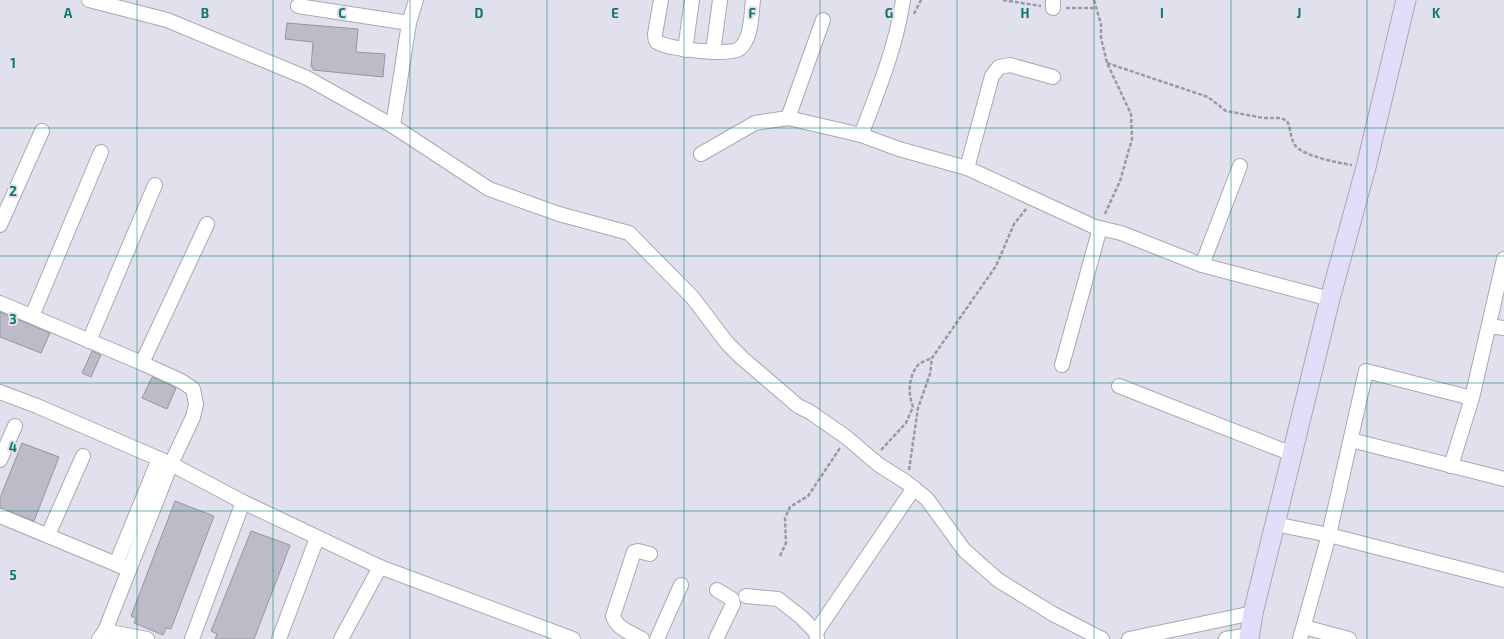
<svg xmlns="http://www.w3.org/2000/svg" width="1504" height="639" font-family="'Exo 2',sans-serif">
  <rect width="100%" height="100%" fill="#e1e0ed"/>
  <!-- building -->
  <g fill="#bcbbc7" stroke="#9695a1">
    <polygon points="287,23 358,29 356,52 385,54 383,77 313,70 313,67 311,67 313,42 285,39"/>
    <polygon points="0,312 50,333 41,353 0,337"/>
    <polygon points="92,351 101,355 91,377 82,373"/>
    <polygon points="152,377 176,388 167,409 142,398"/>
    <polygon points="22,443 59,457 34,521 0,508 0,498"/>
    <polygon points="175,501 214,516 171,629 166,628 163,635 134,623 136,618 131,616"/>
    <polygon points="251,531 290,545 283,564 254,639 215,639 217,634 211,631"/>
  </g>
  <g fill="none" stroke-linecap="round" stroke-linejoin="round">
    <!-- street casing -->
    <g stroke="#a9a8b4" stroke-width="16">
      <g id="street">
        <polyline points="89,0 167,20 307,78 393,126 489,189 559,214 629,233 693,298 727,343 742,358 798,406 810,412 846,437 879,465 906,482 927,499 964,550 998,580 1053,614 1102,639"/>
        <path d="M661,0L655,34C655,37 655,40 657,42C667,49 730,56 739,49C752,39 751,15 753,0"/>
        <polyline points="298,6 409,23"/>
        <polyline points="1053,8 1053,0"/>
        <polyline points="685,50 692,0"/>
        <polyline points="713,52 720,0"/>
        <polyline points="788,118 823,20"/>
        <polyline points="393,126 409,23 416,0"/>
        <path d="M861,135C878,91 896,47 903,0"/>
        <polyline points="701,154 755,123 788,118 861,135 899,149 967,168 1095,227 1121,233 1202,265 1330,299"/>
        <polyline points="967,168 992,76 999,67 1010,65 1053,77"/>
        <polyline points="0,225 42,131"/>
        <polyline points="1202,265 1240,166"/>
        <polyline points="0,303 142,363 181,381 193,389 196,404 193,417 171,464 105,631 99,639"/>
        <polyline points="32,316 101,152"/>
        <polyline points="1489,326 1504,328"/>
        <polyline points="89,341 155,185"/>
        <polyline points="142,363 207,224"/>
        <polyline points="1062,365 1100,228"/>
        <polyline points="1119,386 1292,454"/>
        <polyline points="0,392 37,406 171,464 243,502 380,567 573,639"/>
        <polyline points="1351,440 1504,479"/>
        <polyline points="0,460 15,426"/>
        <polyline points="1451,466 1472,398 1504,259"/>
        <polyline points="0,516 128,569"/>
        <polyline points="1275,524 1329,535 1504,580"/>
        <polyline points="48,535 83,456"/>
        <polyline points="116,564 159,459"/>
        <polyline points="746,596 778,599 801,617 816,632 817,639"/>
        <polyline points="1304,627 1349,639"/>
        <polyline points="105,631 147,639"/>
        <polyline points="816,632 914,488"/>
        <polyline points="192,639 243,502"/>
        <polyline points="279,639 317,538"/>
        <polyline points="341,639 380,567"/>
        <path d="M642,639C631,633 616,628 613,616L634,552L638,551L650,554"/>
        <polyline points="657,639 681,585"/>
        <polyline points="716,639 733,604 732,599 717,590"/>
        <polyline points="1129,639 1253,613"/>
        <polyline points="1226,639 1250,635"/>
        <polyline points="1300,639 1329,535 1366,371 1472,398"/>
      </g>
    </g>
    <!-- secondary casing -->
    <g stroke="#a9a8b4" stroke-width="21">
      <polyline id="secondary" points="1249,639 1253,613 1275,524 1330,299 1366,167 1406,0"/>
    </g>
    <!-- path -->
    <g stroke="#9a99a3" stroke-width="2.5" stroke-dasharray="4 2" stroke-linecap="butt">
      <polyline points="1003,0 1041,6"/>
      <polyline points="1094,0 1101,24 1101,38 1107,63 1131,114 1132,139 1120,181 1104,216"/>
      <polyline points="1066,8 1095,8"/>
      <polyline points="914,14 921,0"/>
      <path d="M1107,63L1208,97L1226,111L1264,118H1281L1287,121C1291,128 1290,138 1295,145C1302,156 1339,163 1352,165"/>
      <path d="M881,450L906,423L913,407C908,394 908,377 918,365C921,362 928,360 932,358"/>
      <polyline points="909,470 918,408 930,374 932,358 996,266 1014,224 1027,208"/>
      <polyline points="780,556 786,543 785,518 790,507 808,496 840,448"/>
    </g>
    <!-- street -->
    <use href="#street" stroke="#fff" stroke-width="14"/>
    <!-- secondary -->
    <use href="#secondary" stroke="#e2def9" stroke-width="19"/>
  </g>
  <!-- grid -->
  <path fill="none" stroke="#0f766e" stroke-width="1" stroke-opacity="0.55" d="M137,0V639M273,0V639M410,0V639M547,0V639M684,0V639M820,0V639M957,0V639M1094,0V639M1231,0V639M1367,0V639M0,128H1504M0,256H1504M0,383H1504M0,511H1504"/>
  <g font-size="13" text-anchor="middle" font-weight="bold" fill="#0f766e" stroke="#e1e0ed" stroke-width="4" stroke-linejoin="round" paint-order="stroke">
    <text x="68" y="18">A</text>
    <text x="205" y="18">B</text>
    <text x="342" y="18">C</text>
    <text x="479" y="18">D</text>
    <text x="615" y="18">E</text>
    <text x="752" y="18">F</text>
    <text x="889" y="18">G</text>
    <text x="1025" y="18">H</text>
    <text x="1162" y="18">I</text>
    <text x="1299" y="18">J</text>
    <text x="1436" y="18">K</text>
    <text x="13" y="68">1</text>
    <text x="13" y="196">2</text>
    <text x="13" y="324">3</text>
    <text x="13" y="452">4</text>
    <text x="13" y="580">5</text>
  </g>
</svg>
